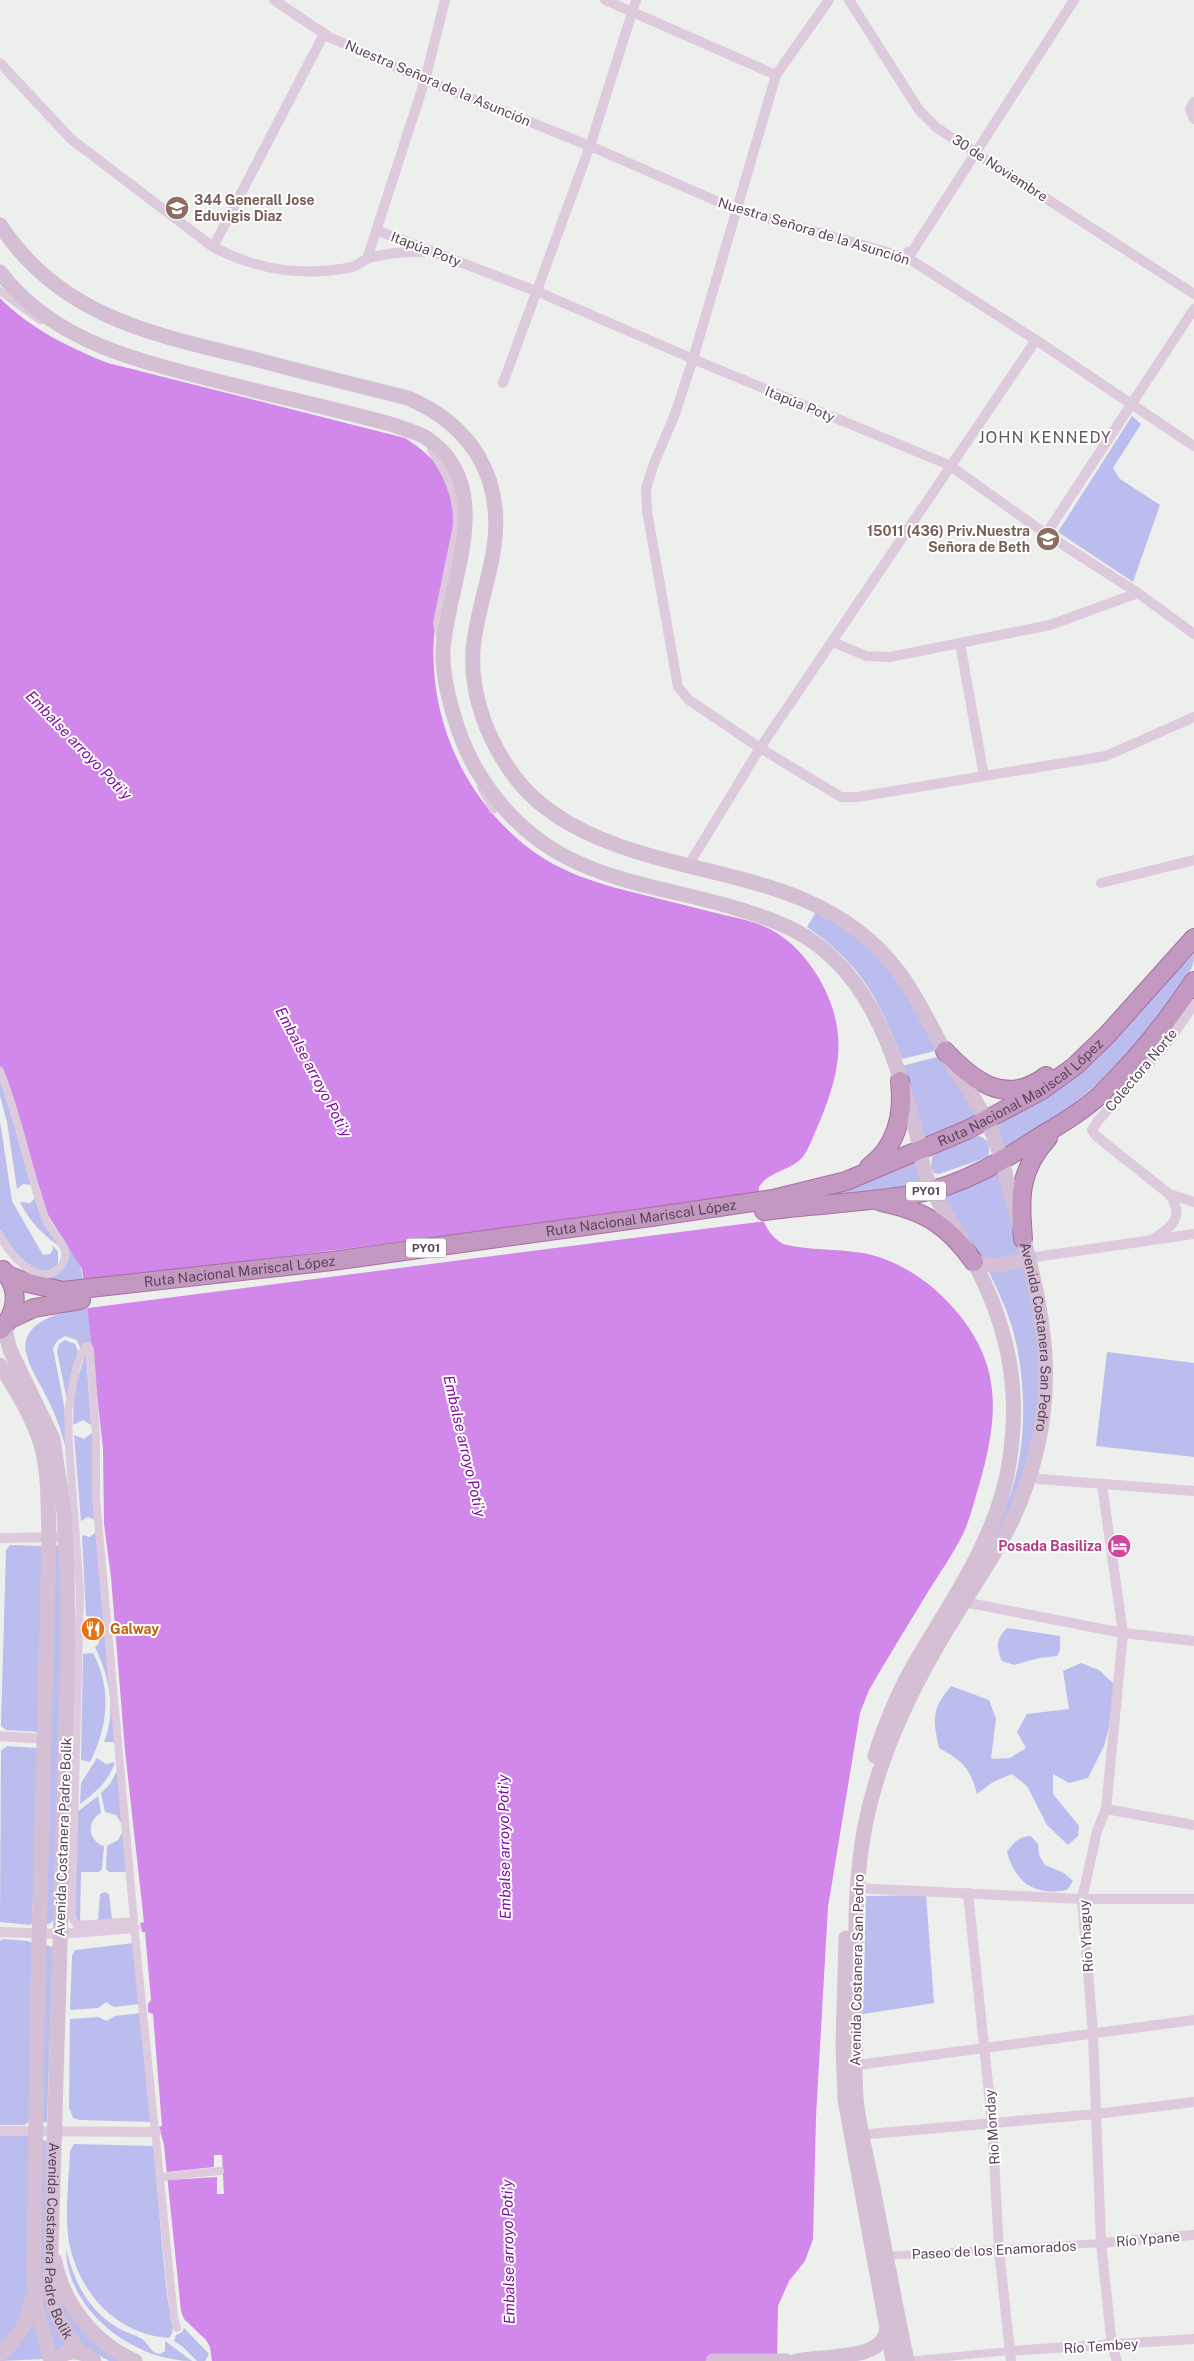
<svg xmlns="http://www.w3.org/2000/svg" width="1194" height="2361" font-family="'Public Sans',sans-serif">
  <rect width="100%" height="100%" fill="#edefec"/>
  <!-- green -->
  <g fill="#babded">
    <polygon points="1132,416 1141,424 1113,468 1120,479 1160,505 1133,582 1058,532"/>
    <path d="M818,909L845,925L894,972L939,1050L902,1059C879,999 861,964 807,927Z"/>
    <path d="M1194,954C1194,972 1183,983 1173,997C1129,1061 1070,1112 1005,1153L997,1126L1035,1103L1150,998Z"/>
    <polygon points="941,1056 982,1121 923,1145 902,1066"/>
    <polygon points="0,1076 32,1185 23,1184 17,1189 7,1122 0,1096"/>
    <polygon points="0,1121 12,1201 43,1255 50,1254 53,1249 52,1245 58,1251 58,1265 48,1271 39,1271 28,1265 15,1253 0,1230"/>
    <path d="M978,1136C989,1138 991,1147 988,1157L939,1174L934,1173L931,1168L932,1157L937,1153Z"/>
    <polygon points="915,1162 921,1183 893,1188 830,1195"/>
    <polygon points="1001,1167 1023,1254 991,1261 980,1258 939,1192"/>
    <path d="M36,1197L60,1247C43,1234 30,1223 20,1202L30,1203Z"/>
    <path d="M68,1246L80,1264L83,1280C71,1286 57,1280 45,1276L52,1275L69,1254Z"/>
    <path d="M1025,1267L1037,1320L1043,1383L1025,1476L998,1538L994,1536C1000,1520 1008,1503 1013,1486C1026,1442 1026,1388 1016,1343C1011,1318 1000,1295 989,1272Z"/>
    <path d="M88,1308L92,1345L81,1350L77,1340L65,1336L58,1340L53,1348L64,1405L69,1463C64,1438 57,1416 45,1394C39,1381 30,1369 27,1356C17,1321 63,1311 88,1308Z"/>
    <polygon points="65,1340 75,1344 78,1351 67,1400 57,1351 59,1344"/>
    <polygon points="1107,1352 1194,1363 1194,1457 1096,1446"/>
    <polygon points="86,1353 91,1425 83,1420 73,1425 74,1389"/>
    <polygon points="92,1433 95,1520 88,1517 81,1521 74,1435 84,1439"/>
    <path d="M96,1532L116,1742H104C117,1711 109,1676 95,1647L99,1643L100,1617L86,1616L82,1535L90,1537Z"/>
    <polygon points="10,1545 43,1546 37,1732 6,1730 1,1726 6,1550"/>
    <polygon points="54,1545 59,1546 63,1590 54,1920 49,1924 46,1924"/>
    <path d="M1007,1628L1060,1636V1650L1057,1656L1039,1658L1014,1665L1002,1661C996,1647 996,1639 1007,1628Z"/>
    <path d="M93,1653C112,1689 108,1726 90,1762L81,1760L83,1654Z"/>
    <path d="M1081,1663L1099,1670L1114,1684L1109,1727L1104,1746L1088,1778L1069,1783L1053,1774V1794L1079,1826L1078,1836L1068,1845L1047,1825L1027,1786L1012,1774L993,1782L977,1794C970,1768 963,1761 939,1748C933,1719 931,1710 951,1686L989,1700L996,1719L991,1759L1010,1758L1026,1748L1017,1732L1027,1714L1069,1709L1063,1671Z"/>
    <polygon points="7,1746 38,1748 32,1923 30,1925 0,1922 1,1751"/>
    <path d="M97,1758L106,1764L115,1762C109,1781 95,1793 80,1804L81,1783Z"/>
    <polygon points="118,1769 122,1824 116,1815 105,1812 101,1793 110,1784"/>
    <path d="M98,1796L101,1813C86,1821 88,1841 104,1846L102,1869L99,1872H81L80,1923L74,1916L77,1812Z"/>
    <polygon points="123,1831 127,1872 109,1872 106,1869 107,1846 118,1840"/>
    <path d="M1031,1836L1038,1844L1039,1855L1045,1865L1064,1873L1073,1881L1067,1890C1035,1896 1016,1884 1007,1852C1014,1842 1018,1837 1031,1836Z"/>
    <polygon points="105,1892 109,1894 112,1920 98,1921 100,1894"/>
    <polygon points="926,1895 934,2003 863,2014 866,1896"/>
    <polygon points="3,1939 28,1941 32,1943 29,2121 25,2125 0,2125 0,1941"/>
    <polygon points="134,1943 140,2004 114,2007 106,2002 98,2008 70,2010 72,1956 75,1950"/>
    <polygon points="46,1945 53,1947 47,2122 43,2122 44,1946"/>
    <polygon points="141,2013 152,2122 79,2120 73,2118 69,2107 70,2019 98,2017 107,2021 115,2016"/>
    <polygon points="0,2131 37,2131 32,2301 0,2354"/>
    <polygon points="42,2140 47,2141 45,2257 69,2344 56,2352 42,2318 37,2260"/>
    <path d="M74,2144L154,2146C158,2198 162,2250 168,2302C170,2313 177,2330 169,2338C113,2334 75,2288 68,2235C65,2208 69,2178 70,2151Z"/>
    <path d="M66,2249C74,2282 88,2310 118,2328C125,2332 133,2334 140,2338C149,2342 149,2353 160,2354L165,2351V2341L192,2361C134,2361 67,2311 66,2249Z"/>
    <polygon points="52,2271 59,2286 130,2361 109,2361 79,2344 63,2325"/>
    <polygon points="31,2316 45,2359 0,2361"/>
    <polygon points="184,2328 209,2354 205,2361 197,2361 183,2347 174,2341 176,2335 182,2332"/>
  </g>
  <!-- water -->
  <path fill="#d287ea" d="M0,298C29,328 70,348 108,363L405,438C426,451 447,470 452,495C460,543 438,589 434,637C428,723 469,810 543,858C565,872 591,881 616,888C648,896 680,904 712,912C731,917 752,920 770,929C792,941 807,958 820,980C848,1030 841,1070 820,1121C815,1131 812,1142 806,1152C796,1171 770,1169 759,1187C758,1210 763,1232 783,1244C817,1253 854,1246 887,1260C917,1272 941,1292 961,1317C1003,1371 997,1420 980,1482C975,1498 971,1516 964,1532C953,1555 938,1575 925,1597C906,1628 887,1659 869,1690L860,1713L828,1907L816,2117L813,2239L805,2261L789,2281L778,2306L777,2361H212L210,2347L206,2340L184,2319L181,2311L164,2145L159,2127L162,2126L153,2014L148,2012V2004L151,2000L145,1932H142L140,1923L144,1922L125,1751L111,1577L104,1524L103,1449L88,1313L82,1269L48,1215L0,1066Z"/>
  <!-- pier -->
  <g fill="#edefec">
    <polygon points="761,1195 766,1221 88,1308 85,1309 81,1283"/>
    <polygon points="214,2155 222,2155 224,2194 217,2194 217,2177 168,2180 167,2172 214,2167"/>
  </g>
  <g fill="none" stroke-linecap="round" stroke-linejoin="round">
    <!-- trunk casing -->
    <g stroke="#a76fa3" stroke-width="20">
      <g id="trunk">
        <path d="M945,1051C973,1081 1006,1107 1046,1076"/>
        <path d="M869,1167C897,1146 904,1115 900,1081"/>
        <path d="M881,1202C925,1211 948,1225 974,1262"/>
        <path d="M764,1211C814,1204 865,1203 915,1194C962,1186 1004,1160 1044,1134C1063,1123 1084,1110 1100,1095C1135,1061 1167,1022 1194,981"/>
        <path d="M1023,1239C1020,1197 1018,1171 1048,1138"/>
        <path id="s3" d="M7,1275L28,1283L63,1291L332,1261L651,1217L773,1199L846,1181L967,1130L1042,1090L1075,1066L1107,1035L1194,938"/>
        <polyline points="10,1319 34,1308 81,1300"/>
        <path d="M0,1330C18,1313 20,1288 3,1270"/>
      </g>
    </g>
    <!-- pedestrian -->
    <g stroke="#ddcadc" stroke-width="8">
      <polyline points="0,291 40,320"/>
      <path d="M431,450C447,474 458,495 457,525L437,623L440,637"/>
      <polyline points="481,787 493,810"/>
      <path d="M0,1071C19,1118 28,1170 45,1218C49,1230 62,1239 65,1251C67,1257 63,1264 59,1268C38,1290 9,1252 0,1236"/>
      <polygon points="85,1346 88,1346 90,1349 96,1436 96,1498 134,1921 77,1925 72,1918 72,1903 80,1593 69,1446 68,1411 76,1368"/>
      <polyline points="134,1925 174,2317 177,2328"/>
      <polyline points="160,2177 220,2171"/>
      <polyline points="886,2256 1101,2243"/>
      <polyline points="907,2361 1009,2351"/>
    </g>
    <!-- minor -->
    <g stroke="#ddcadc" stroke-width="10">
      <polyline points="274,0 329,37 425,80 590,146 735,209 908,258 1036,340 1194,446"/>
      <polyline points="605,0 776,75"/>
      <polyline points="829,0 776,75 693,359 675,414 653,466 646,489 647,511 678,687 689,700 760,748 841,797 857,797 1106,756 1194,717"/>
      <polyline points="849,0 919,110 937,128 1194,294"/>
      <path d="M0,63L71,139L213,247C257,270 304,277 352,267C358,265 363,260 369,258C389,253 406,251 426,252"/>
      <polyline points="1194,102 1190,109 1194,119"/>
      <polyline points="376,230 536,291 693,359 949,465 1046,534 1138,593 1194,634"/>
      <polyline points="213,247 324,34"/>
      <polyline points="908,252 908,258 1074,0"/>
      <polyline points="367,259 425,80 445,0"/>
      <polyline points="503,383 590,146 636,0"/>
      <polyline points="1046,534 1194,309"/>
      <polyline points="833,642 866,656 890,657 1050,625 1138,593"/>
      <polyline points="960,644 984,776"/>
      <polyline points="688,866 760,748 1036,340"/>
      <polyline points="1101,883 1194,860"/>
      <polyline points="1169,1194 1194,1202"/>
      <path d="M1153,1239C1173,1227 1185,1216 1169,1194L1096,1136L1092,1130L1097,1122L1169,1041L1194,1004"/>
      <polyline points="1029,1258 1194,1234"/>
      <polyline points="1031,1473 1039,1479 1194,1491"/>
      <polyline points="1102,1485 1123,1633 1106,1809 1097,1831 1082,1899 1093,2034 1101,2243 1112,2346 1117,2361"/>
      <polyline points="0,1538 65,1537"/>
      <polyline points="964,1602 1123,1633 1194,1641"/>
      <polyline points="0,1736 45,1739"/>
      <polyline points="1106,1809 1194,1825"/>
      <polyline points="856,1888 1082,1899 1194,1899"/>
      <polyline points="968,1893 992,2122 999,2250 1011,2361"/>
      <polyline points="0,1932 60,1934 135,1928"/>
      <polyline points="850,2066 1194,2020"/>
      <polyline points="0,2131 156,2132"/>
      <polyline points="858,2135 1096,2114 1194,2102"/>
      <polyline points="1101,2243 1194,2235"/>
      <polyline points="1009,2351 1194,2339"/>
    </g>
    <!-- secondary -->
    <g stroke="#d5bfd4" stroke-width="15">
      <path id="s1" d="M0,225C60,316 151,334 250,358C302,372 355,385 408,398C471,425 504,477 494,547C489,581 476,615 473,650C470,697 489,744 518,781C533,800 551,813 572,825C679,884 817,864 898,971C917,996 930,1025 945,1052C959,1076 975,1098 988,1123C1001,1150 1007,1183 1016,1212C1049,1326 1063,1409 1012,1521C998,1549 981,1575 964,1602C920,1671 881,1745 865,1826C853,1888 856,1950 856,2013C856,2044 853,2077 857,2107C861,2134 867,2161 873,2188C884,2246 895,2303 907,2361"/>
      <path d="M0,272C53,342 137,360 217,381C276,396 335,409 394,425C404,429 416,432 425,437C500,485 448,582 443,649C441,683 459,740 476,769C552,897 663,875 781,924C868,960 894,1052 917,1135C921,1148 921,1163 926,1176C938,1207 960,1234 975,1264C1011,1333 1022,1398 1007,1475C992,1545 950,1603 915,1663C898,1692 885,1724 875,1756"/>
      <path d="M974,1262C994,1268 1010,1264 1029,1258"/>
      <path id="s2" d="M4,1326L10,1350L53,1439L64,1512L67,1571L68,1646L61,1910L50,2286C53,2313 64,2330 79,2352"/>
      <path d="M0,1365C16,1390 34,1419 42,1448C49,1476 48,1508 49,1537L37,2025L34,2273L36,2307L51,2361"/>
      <polyline points="846,1938 843,2045 845,2100 893,2361"/>
      <path d="M55,2261C63,2304 95,2344 135,2361"/>
      <path d="M0,2354C17,2339 29,2322 32,2300"/>
      <path d="M54,2361C65,2349 83,2349 94,2361"/>
      <polyline points="713,2361 786,2361"/>
      <path d="M796,2361C824,2355 884,2361 887,2329"/>
    </g>
    <!-- trunk -->
    <use href="#trunk" stroke="#c398c1" stroke-width="18"/>
  </g>
  <!-- icons -->
  <defs>
    <g id="school-disc" transform="scale(1.25)"><circle r="9.5" fill="#8d6e63" stroke="#fff"/><path d="M0-5L7-2L0 1L-7-2ZM-4 1L0 2.5L4 1V4Q0 6-4 4Z" fill="#fff"/></g>
    <g id="hotel-disc" transform="scale(1.25)"><circle r="9.5" fill="#d1479c" stroke="#fff"/><path d="M-6-4.5h1.5V1H6V5H4.5V3h-9V5H-6ZM-4 0a1.8 1.8 0 1 1 3.6 0ZM.5 0V-2.5h3Q6-2.5 6 0Z" fill="#fff"/></g>
    <g id="restaurant-disc" transform="scale(1.25)"><circle r="9.5" fill="#e8710a" stroke="#fff"/><path d="M-5-6h1v4h1v-4h1v4h1v-4h1v5L-1.5 .5V6h-2V.5L-5-1ZM5-6V6H3V1.5H1.5Q1.5-4 5-6Z" fill="#fff"/></g>
  </defs>
  <g fill-rule="evenodd">
    <use href="#school-disc" x="177" y="208"/>
    <use href="#school-disc" x="1048" y="539"/>
    <use href="#hotel-disc" x="1119" y="1546"/>
    <use href="#restaurant-disc" x="93" y="1629"/>
  </g>
  <g text-anchor="middle" dominant-baseline="central" stroke-width="4" stroke-linejoin="round" paint-order="stroke">
    <!-- shield labels -->
    <g fill="#fff" stroke="#8b7d8b" stroke-width="1">
      <rect x="906" y="1181.5" width="40" height="19" rx="4"/>
      <rect x="406" y="1238.5" width="40" height="19" rx="4"/>
    </g>
    <g font-size="12" font-weight="bold" fill="#594559">
      <text x="926" y="1191">PY01</text>
      <text x="426" y="1248">PY01</text>
    </g>
    <!-- street labels -->
    <g font-size="14" fill="#594559" stroke="#fff">
      <text transform="translate(438 83) rotate(23)">Nuestra Señora de la Asunción</text>
      <text transform="translate(1000 168) rotate(33)">30 de Noviembre</text>
      <text transform="translate(814 231) rotate(17)">Nuestra Señora de la Asunción</text>
      <text transform="translate(426 249) rotate(21)">Itapúa Poty</text>
      <text transform="translate(800 404) rotate(22)">Itapúa Poty</text>
      <text transform="translate(1141 1070) rotate(-50)">Colectora Norte</text>
      <text stroke="none"><textPath href="#s3" startOffset="1046">Ruta Nacional Mariscal López</textPath></text>
      <text stroke="none"><textPath href="#s3" startOffset="641">Ruta Nacional Mariscal López</textPath></text>
      <text stroke="none"><textPath href="#s3" startOffset="236">Ruta Nacional Mariscal López</textPath></text>
      <text stroke="none"><textPath href="#s1" startOffset="1719">Avenida Costanera San Pedro</textPath></text>
      <text transform="translate(63 1837) rotate(-88)">Avenida Costanera Padre Bolik</text>
      <text transform="translate(1086 1936) rotate(-94)">Río Yhaguy</text>
      <text transform="translate(857 1970) rotate(-89)">Avenida Costanera San Pedro</text>
      <text transform="translate(992 2127) rotate(-94)">Río Monday</text>
      <text stroke="none"><textPath href="#s2" startOffset="928">Avenida Costanera Padre Bolik</textPath></text>
      <text transform="translate(1148 2239) rotate(-5)">Río Ypane</text>
      <text transform="translate(994 2250) rotate(-3)">Paseo de los Enamorados</text>
      <text transform="translate(1101 2346) rotate(-4)">Río Tembey</text>
    </g>
    <!-- education labels -->
    <g font-size="14" font-weight="bold" fill="#785e54" stroke="#fff" text-anchor="start">
      <text x="194" y="200">344 Generall Jose<tspan x="194" dy="16">Eduvigis Diaz</tspan></text>
      <text x="1030" y="531" text-anchor="end">15011 (436) Priv.Nuestra<tspan x="1030" dy="16">Señora de Beth</tspan></text>
    </g>
    <!-- hotel labels -->
    <g font-size="14" font-weight="bold" fill="#b23c85" stroke="#fff" text-anchor="end">
      <text x="1102" y="1546">Posada Basiliza</text>
    </g>
    <!-- food labels -->
    <g font-size="14" font-weight="bold" fill="#c56008" stroke="#fff" text-anchor="start">
      <text x="110" y="1629">Galway</text>
    </g>
    <!-- water labels -->
    <g font-size="15" font-style="italic" fill="#7f0ea3" stroke="#fff">
      <text transform="translate(79 745) rotate(46)">Embalse arroyo Poti'y</text>
      <text transform="translate(314 1072) rotate(62)">Embalse arroyo Poti'y</text>
      <text transform="translate(465 1446) rotate(77)">Embalse arroyo Poti'y</text>
      <text transform="translate(504 1847) rotate(-91)">Embalse arroyo Poti'y</text>
      <text transform="translate(508 2252) rotate(-91)">Embalse arroyo Poti'y</text>
    </g>
    <!-- quarter labels -->
    <g font-size="16" letter-spacing="1" fill="#615960" stroke="#fff">
      <text x="1045" y="437">JOHN KENNEDY</text>
    </g>
  </g>
</svg>
